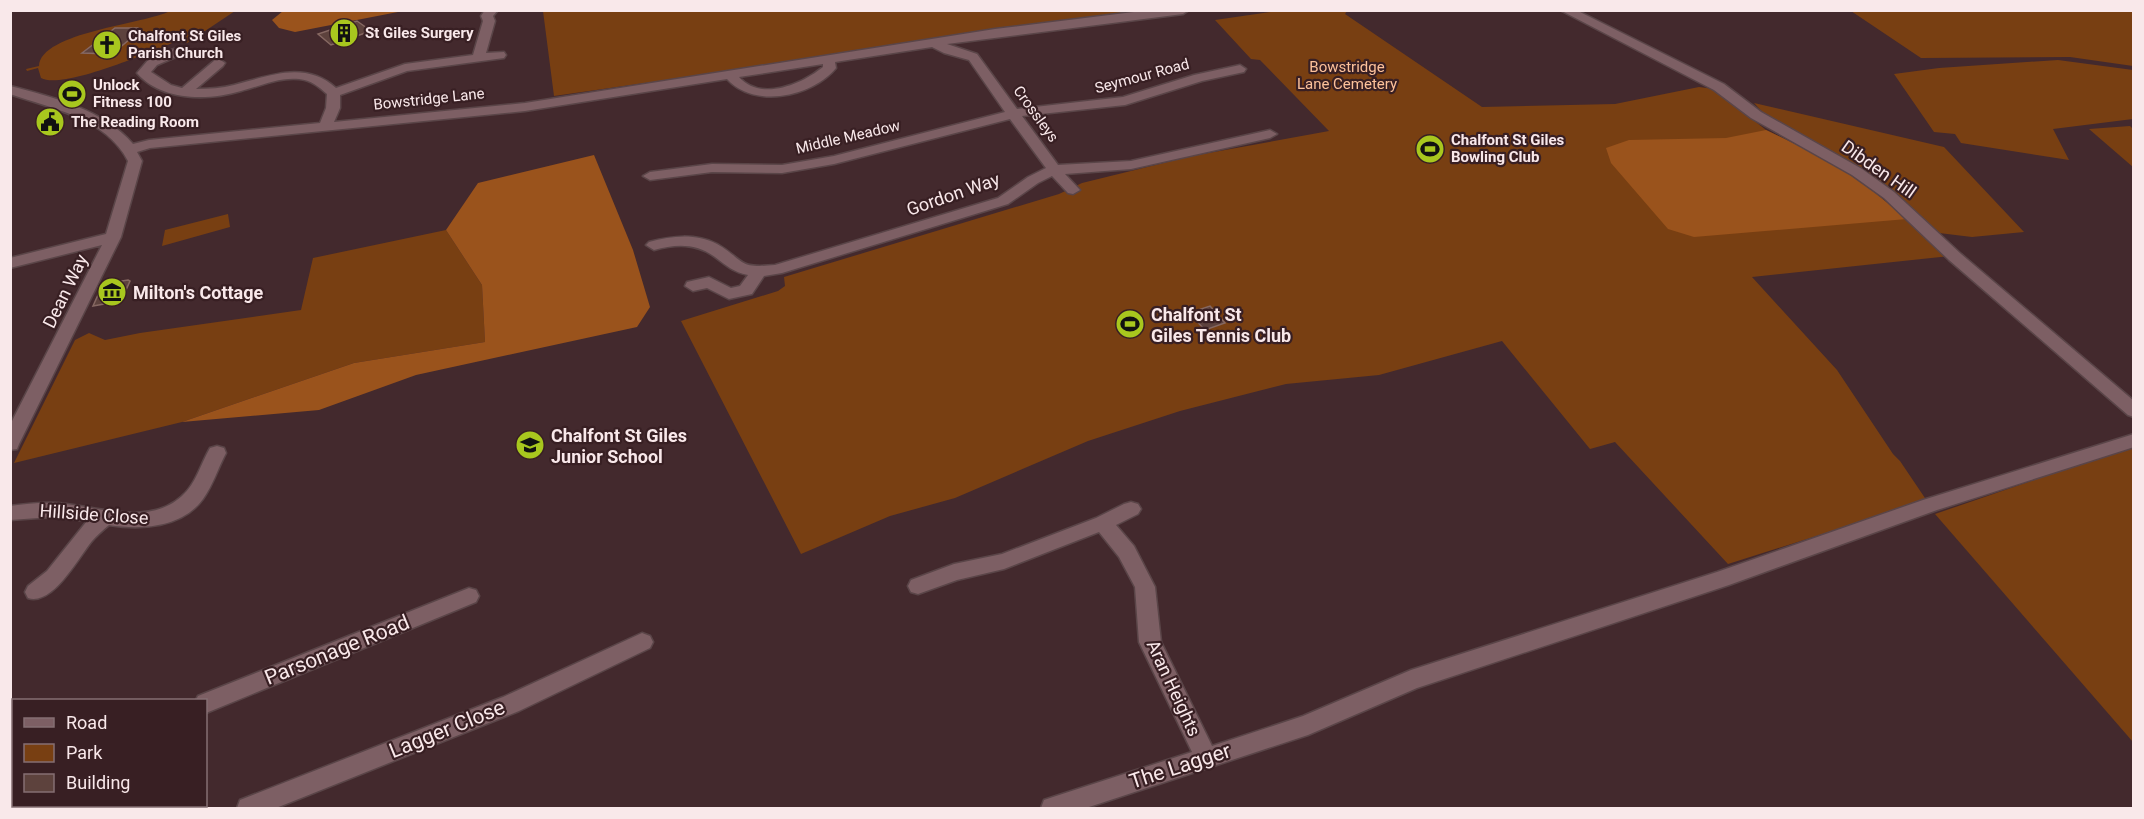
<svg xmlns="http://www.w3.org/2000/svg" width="2144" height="819" font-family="Roboto,sans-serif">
  <rect width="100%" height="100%" fill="#43292d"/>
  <!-- green -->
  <g fill="#783f12">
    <polygon points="1285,10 1347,11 1345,14 1482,107 1615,104 1699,87 1714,89 1766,130 1832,162 1874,192 1950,256 1752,277 1837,370 1893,454 1900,461 1927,501 1728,564 1615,442 1590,449 1502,341 1379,375 1286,384 1180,411 1088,441 955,498 890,516 801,554 681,321 778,291 785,286 784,277 1059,194 1082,183 1192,156 1329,131 1260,60 1251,59 1215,20"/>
    <path d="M170,11H235L187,43L175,42C149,52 63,90 41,78L38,68L27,71L26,69L39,66C41,32 145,24 170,11Z"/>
    <polygon points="543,11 1173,11 1031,24 995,33 554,96"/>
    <polygon points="1851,11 2133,11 2133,66 2070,57 1921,58"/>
    <polygon points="2058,60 2133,70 2133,119 2053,129 2069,160 1961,143 1955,134 1934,132 1894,74 1939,68"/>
    <polygon points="1754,103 1944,147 2024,232 1972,237 1939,233 1885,189 1769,119"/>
    <polygon points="2130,126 2133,129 2133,167 2089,129"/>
    <polygon points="228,214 230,227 162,246 165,230"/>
    <polygon points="446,230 482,285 485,342 354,363 182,422 14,463 75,340 89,333 105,340 140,333 301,310 313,258"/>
    <polygon points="2133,446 2133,742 1935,514"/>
  </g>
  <!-- forest -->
  <g fill="#9a531c">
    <polygon points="340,11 403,11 295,32 279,28 272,20 283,11"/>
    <polygon points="1766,130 1832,162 1874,192 1907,219 1694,237 1668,229 1611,163 1606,148 1629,140 1726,138"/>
    <polygon points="594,155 633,250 650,307 637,327 416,375 319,410 182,422 354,363 485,342 482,285 446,230 478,183"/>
  </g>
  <!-- building -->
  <g fill="#5d423d" stroke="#866862" stroke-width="1.5">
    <polygon points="357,21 371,31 331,45 318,34"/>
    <polygon points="115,28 137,28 129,34 136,34 112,54 82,53"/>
    <polygon points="128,280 130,281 121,301 93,306 103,284"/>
    <polygon points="1210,306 1225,323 1205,330 1189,313"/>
  </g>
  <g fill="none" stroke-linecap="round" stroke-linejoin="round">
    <!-- minor casing -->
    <g stroke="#5a4548" stroke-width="3">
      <g id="minor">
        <path d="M485,10H498L493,16L495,21L486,53L504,52L506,55L504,58L407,71L340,95V108L334,122L525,103L995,29L1150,10H1189L1183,14L947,44L977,54L1017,109L1123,97L1194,75L1240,65L1246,69L1244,72L1202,81L1125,105L1022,116L1058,165L1131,161L1270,130L1277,134L1270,138L1131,169L1065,174L1080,190L1073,194L1068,193L1052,176L1038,183L1008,204L782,273L764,276L752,294L729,299L707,288L693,291L685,286L687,282L709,277L731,288L740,286L748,275C733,272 727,266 715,257C696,243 676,244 654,250L646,245L649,242C672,236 695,233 717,244C745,260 736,269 775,265L998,198L1028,177L1046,168L1010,119L834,164L782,173L712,172L650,180L643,176L650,172L712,164L782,165L834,156L1005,112L969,60L944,53L932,47L835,62L836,68C812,97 754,109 727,79L525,111L150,148L137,152L142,161L121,237L19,444L17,449L10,450V425L102,245L10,268V258L106,234L128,161C106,118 53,109 10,94V86C53,97 104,110 133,144L149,140L320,123L326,108L327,94C319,87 311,80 299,79C279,77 260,86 241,91C207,101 161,101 137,73L149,59L174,49L178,50L180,53L178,56L157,65L151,72L171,85L182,88L215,60L219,59L225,63L223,66L196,89C209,89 222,88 234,85C269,76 305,60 336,88L405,64L473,55L483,21L481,16ZM823,64V67C802,84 761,102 739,77Z"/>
        <polygon points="1560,10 1576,10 1724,84 1761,112 1862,169 1894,192 1961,254 2134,401 2134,417 2128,415 1949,260 1884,198 1852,175 1751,118 1714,90"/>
        <polygon points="2134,434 2134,447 1937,510 1729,585 1417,688 1308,735 1086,808 1041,808 1044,800 1053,797 1192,752 1139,642 1135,587 1119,557 1099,532 1004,569 957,580 918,594 911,592 908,586 911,580 954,564 1002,554 1096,518 1124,504 1131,502 1138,504 1141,509 1138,514 1116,525 1134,546 1155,587 1161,642 1212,746 1303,716 1411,670 1717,572 1923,500"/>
        <path d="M217,446L224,448L226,453C218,468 213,485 203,499C182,528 141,530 109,525C103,530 97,535 92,541C78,558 53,606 28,598L25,592L28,586L47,571L87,521L52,517L10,520V506C26,504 41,502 57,503C97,506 148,527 182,496C196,484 201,463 210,448Z"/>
        <polygon points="469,588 476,590 479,596 476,602 206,713 206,700 196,700 198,696"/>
        <polygon points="642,633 650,636 653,642 650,648 519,711 276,808 237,808 240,800 503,697"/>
        <polygon points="14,727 14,747 10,748 10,728"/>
      </g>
    </g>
    <!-- minor -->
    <use href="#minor" fill="#7d5f64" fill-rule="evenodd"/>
  </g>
  <!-- icons -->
  <defs>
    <g id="building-disc" transform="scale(1.5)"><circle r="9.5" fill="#a8c71e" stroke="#381f23"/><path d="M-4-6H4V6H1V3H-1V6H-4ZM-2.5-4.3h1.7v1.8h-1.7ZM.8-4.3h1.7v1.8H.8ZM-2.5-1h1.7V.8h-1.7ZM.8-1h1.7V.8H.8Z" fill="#111"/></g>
    <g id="church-disc" transform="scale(1.5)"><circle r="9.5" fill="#a8c71e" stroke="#381f23"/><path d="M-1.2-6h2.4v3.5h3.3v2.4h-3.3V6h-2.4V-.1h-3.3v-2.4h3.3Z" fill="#111"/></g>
    <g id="stadium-disc" transform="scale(1.5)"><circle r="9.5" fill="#a8c71e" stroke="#381f23"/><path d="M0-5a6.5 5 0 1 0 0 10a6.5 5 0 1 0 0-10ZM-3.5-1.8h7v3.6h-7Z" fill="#111"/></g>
    <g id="civic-disc" transform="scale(1.5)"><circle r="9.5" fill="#a8c71e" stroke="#381f23"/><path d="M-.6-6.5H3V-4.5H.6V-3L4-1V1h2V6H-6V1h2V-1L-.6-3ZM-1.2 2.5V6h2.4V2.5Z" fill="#111"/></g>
    <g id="museum-disc" transform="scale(1.5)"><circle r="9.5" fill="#a8c71e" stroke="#381f23"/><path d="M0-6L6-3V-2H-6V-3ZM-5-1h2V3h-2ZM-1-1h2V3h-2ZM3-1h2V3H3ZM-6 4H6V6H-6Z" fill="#111"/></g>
    <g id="school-disc" transform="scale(1.5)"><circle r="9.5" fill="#a8c71e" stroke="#381f23"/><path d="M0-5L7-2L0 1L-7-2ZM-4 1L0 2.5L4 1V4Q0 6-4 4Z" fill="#111"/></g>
  </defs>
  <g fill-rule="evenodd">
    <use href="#building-disc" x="344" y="33"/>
    <use href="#church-disc" x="107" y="45"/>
    <use href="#stadium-disc" x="72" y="94"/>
    <use href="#civic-disc" x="50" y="122"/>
    <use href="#stadium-disc" x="1430" y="149"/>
    <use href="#museum-disc" x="112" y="292"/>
    <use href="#stadium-disc" x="1130" y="324"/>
    <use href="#school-disc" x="530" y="445"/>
  </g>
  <g text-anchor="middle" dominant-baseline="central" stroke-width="4.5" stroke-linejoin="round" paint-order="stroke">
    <!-- far-poi labels -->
    <g font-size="15" font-weight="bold" fill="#f9e8ea" stroke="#381f23" text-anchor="start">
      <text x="365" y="33">St Giles Surgery</text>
      <text x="128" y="36">Chalfont St Giles<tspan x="128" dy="17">Parish Church</tspan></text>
      <text x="93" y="85">Unlock<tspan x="93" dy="17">Fitness 100</tspan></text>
      <text x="71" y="122">The Reading Room</text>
      <text x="1451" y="140">Chalfont St Giles<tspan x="1451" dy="17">Bowling Club</tspan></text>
    </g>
    <!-- far-park labels -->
    <g font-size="15" fill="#fdc19a" stroke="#381f23">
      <text x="1347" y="67">Bowstridge<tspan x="1347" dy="17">Lane Cemetery</tspan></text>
    </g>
    <!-- far-street labels -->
    <g font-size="15" fill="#f9e8ea" stroke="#381f23">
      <text transform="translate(1142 76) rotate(-15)">Seymour Road</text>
      <text transform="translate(429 99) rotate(-6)">Bowstridge Lane</text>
      <text transform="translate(1036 114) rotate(54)">Crossleys</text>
      <text transform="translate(848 137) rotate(-13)">Middle Meadow</text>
    </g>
    <!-- street labels -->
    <g font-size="18" fill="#f9e8ea" stroke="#381f23">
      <text transform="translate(1879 169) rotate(35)">Dibden Hill</text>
      <text transform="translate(953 194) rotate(-19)">Gordon Way</text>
      <text transform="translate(65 291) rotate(-64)">Dean Way</text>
      <text transform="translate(94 514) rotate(4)">Hillside Close</text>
      <text transform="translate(1174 688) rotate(65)">Aran Heights</text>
    </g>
    <!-- poi labels -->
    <g font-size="18" font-weight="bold" fill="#f9e8ea" stroke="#381f23" text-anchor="start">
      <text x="133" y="292">Milton's Cottage</text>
      <text x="1151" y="314">Chalfont St<tspan x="1151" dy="21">Giles Tennis Club</tspan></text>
      <text x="551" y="435">Chalfont St Giles<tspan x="551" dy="21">Junior School</tspan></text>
    </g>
    <!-- near-street labels -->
    <g font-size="21" fill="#f9e8ea" stroke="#381f23">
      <text transform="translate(337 650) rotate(-22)">Parsonage Road</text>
      <text transform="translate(447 729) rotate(-22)">Lagger Close</text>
      <text transform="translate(1180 766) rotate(-18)">The Lagger</text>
    </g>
  </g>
  <!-- border -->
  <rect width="2144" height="819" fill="none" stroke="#f9e8ea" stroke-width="24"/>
  <!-- legend -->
  <rect x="12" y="699" width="195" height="108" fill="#381f23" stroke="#856f73" stroke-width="1.5"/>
  <rect x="24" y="718" width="30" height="9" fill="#7d5f64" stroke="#856f73" stroke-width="1.5"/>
  <text x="66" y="729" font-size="18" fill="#f9e8ea">Road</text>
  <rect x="24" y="744" width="30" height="18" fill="#783f12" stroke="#856f73" stroke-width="1.5"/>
  <text x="66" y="759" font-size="18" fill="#f9e8ea">Park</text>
  <rect x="24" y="774" width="30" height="18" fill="#5d423d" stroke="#856f73" stroke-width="1.5"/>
  <text x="66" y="789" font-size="18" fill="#f9e8ea">Building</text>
</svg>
